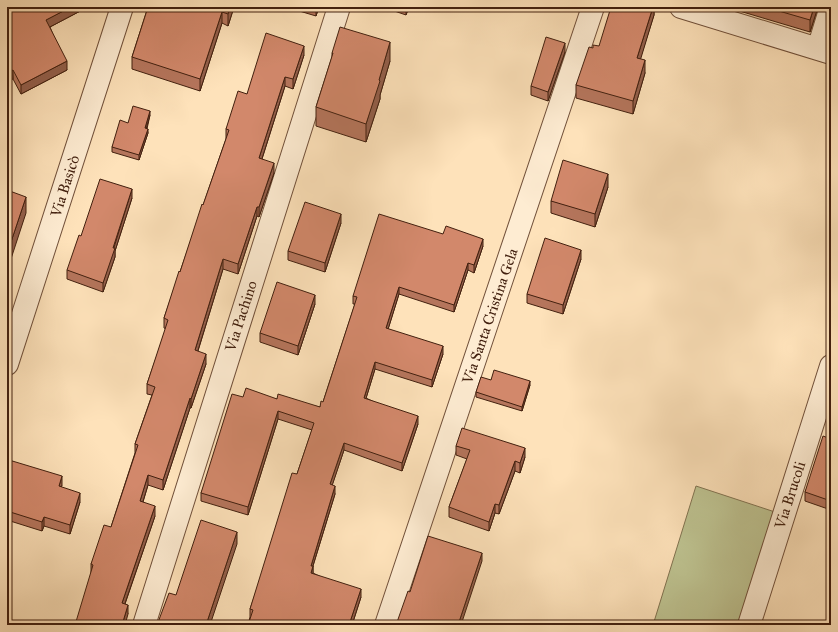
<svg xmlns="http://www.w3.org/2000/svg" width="838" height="632" viewBox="0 0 838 632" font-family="'IM FELL Great Primer',serif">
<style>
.green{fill:#bec391;stroke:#807250}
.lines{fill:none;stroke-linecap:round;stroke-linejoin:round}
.street-casing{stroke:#71503a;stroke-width:24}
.street{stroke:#feecd2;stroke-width:22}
.wall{fill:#b5755c;stroke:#42200f}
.shaded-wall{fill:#935f4b;stroke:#42200f}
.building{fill:#d2886b;stroke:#42200f}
.labels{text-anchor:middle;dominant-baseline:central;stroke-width:3;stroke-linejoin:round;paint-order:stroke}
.street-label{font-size:15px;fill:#42200f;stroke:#feecd2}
</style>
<rect width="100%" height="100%" fill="#fee2ba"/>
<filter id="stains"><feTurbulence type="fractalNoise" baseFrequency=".005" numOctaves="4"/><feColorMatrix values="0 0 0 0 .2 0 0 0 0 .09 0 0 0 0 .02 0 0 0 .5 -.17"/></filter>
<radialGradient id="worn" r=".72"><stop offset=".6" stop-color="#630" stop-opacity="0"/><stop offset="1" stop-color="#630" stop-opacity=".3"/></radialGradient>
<path class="green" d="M 696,486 L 775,512 L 739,625 L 653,625 Z"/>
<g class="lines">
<g class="street-casing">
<path id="street" d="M 681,7 L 831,53
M 818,49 L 831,7
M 7,364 L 122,7
M 144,625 L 339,7
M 386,625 L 593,7
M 749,625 L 831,366"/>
</g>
<use href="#street" class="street"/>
</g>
<path class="wall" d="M 7,7 L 86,7 L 86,8 L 50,27 L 67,70 L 21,94 L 13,79 Z
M 148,7 L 234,7 L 228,26 L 222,23 L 200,91 L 132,69 L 132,57 Z
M 286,7 L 319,7 L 316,16 Z
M 383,7 L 409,7 L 406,15 Z
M 654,7 L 654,15 L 640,59 L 645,73 L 633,114 L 576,98 L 576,85 L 599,46 Z
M 726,7 L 818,7 L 810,32 Z
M 565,52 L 548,101 L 531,95 L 531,86 Z
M 332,53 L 390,61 L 380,95 L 380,99 L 366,142 L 316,126 L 316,107 L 332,57 Z
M 304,55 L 293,89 L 285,86 L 262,159 L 274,173 L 259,217 L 257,216 L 238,274 L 223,269 L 198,351 L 206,364 L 191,408 L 190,408 L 163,490 L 148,485 L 143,502 L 155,516 L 125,604 L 128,614 L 91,573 L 91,564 L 111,527 L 135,453 L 135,444 L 152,395 L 147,394 L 147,384 L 166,329 L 164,328 L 164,318 L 226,139 L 226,129 L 247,94 Z
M 150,115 L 147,129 L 148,133 L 139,160 L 112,152 L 112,147 L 128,123 Z
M 608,187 L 595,227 L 551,213 L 551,201 Z
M 132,198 L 115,251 L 115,257 L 103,292 L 67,279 L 67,270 Z
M 341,223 L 325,272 L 288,260 L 288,251 Z
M 483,246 L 474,273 L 468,270 L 454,312 L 399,294 L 388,329 L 443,354 L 432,387 L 375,369 L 366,398 L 418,424 L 402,471 L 344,450 L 332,485 L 335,494 L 313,566 L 313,573 L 361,597 L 352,625 L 248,625 L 250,617 L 250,609 L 297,474 L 312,430 L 278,419 L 248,515 L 201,501 L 201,493 L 243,397 L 277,399 L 320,407 L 323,402 L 355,304 L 353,304 L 353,296 Z
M 581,259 L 563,314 L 527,303 L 527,294 Z
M 315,304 L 298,355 L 260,342 L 260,333 Z
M 491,380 L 530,385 L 522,411 L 476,397 L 476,392 Z
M 831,439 L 831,510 L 805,501 L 805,492 Z
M 456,446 L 525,457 L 520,473 L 515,471 L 499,514 L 495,513 L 489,531 L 449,517 L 449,507 L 467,459 L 456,455 Z
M 7,467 L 62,485 L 61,487 L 80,502 L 70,534 L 44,526 L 42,531 L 7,520 Z"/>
<path class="shaded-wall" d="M 71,7 L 86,7 L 86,8 L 46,29 L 46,20 Z
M 230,7 L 234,7 L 228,26 L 228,14 Z
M 316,7 L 319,7 L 316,16 Z
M 406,7 L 409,7 L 406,15 Z
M 653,7 L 654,7 L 654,15 L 637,71 L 637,58 Z
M 814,7 L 818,7 L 810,32 L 810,20 Z
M 222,12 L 222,23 L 200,91 L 200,79 Z
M 390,42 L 390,61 L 380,95 L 380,99 L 366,142 L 366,124 Z
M 565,43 L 565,52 L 548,101 L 548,92 Z
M 304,46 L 304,55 L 293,89 L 293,79 Z
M 645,60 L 645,73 L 633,114 L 633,101 Z
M 67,61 L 67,70 L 21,94 L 21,85 Z
M 13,70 L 13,79 L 7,82 L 7,73 Z
M 285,77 L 285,86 L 259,168 L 259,158 Z
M 150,111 L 150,115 L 145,133 L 145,128 Z
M 148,129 L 148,133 L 139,160 L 139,155 Z
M 274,163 L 274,173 L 259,217 L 259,207 Z
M 608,174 L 608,187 L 595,227 L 595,214 Z
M 132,189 L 132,198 L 115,251 L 115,257 L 103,292 L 103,283 Z
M 26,197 L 26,213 L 7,271 L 7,254 Z
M 257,207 L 257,216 L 238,274 L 238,264 Z
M 341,214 L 341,223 L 325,272 L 325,263 Z
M 483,239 L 483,246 L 474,273 L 474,265 Z
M 581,250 L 581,259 L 563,314 L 563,305 Z
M 223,259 L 223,269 L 195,360 L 195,350 Z
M 468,263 L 468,270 L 454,312 L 454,305 Z
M 399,287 L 399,294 L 386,336 L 386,328 Z
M 315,295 L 315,304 L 298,355 L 298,346 Z
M 443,346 L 443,354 L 432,387 L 432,380 Z
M 206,354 L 206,364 L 191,408 L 191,399 Z
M 375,362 L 375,369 L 364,405 L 364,398 Z
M 530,381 L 530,385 L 522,411 L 522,407 Z
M 190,398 L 190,408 L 163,490 L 163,480 Z
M 278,411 L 278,419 L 248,515 L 248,507 Z
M 418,416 L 418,424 L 402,471 L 402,463 Z
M 344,443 L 344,450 L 330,492 L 330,484 Z
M 525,448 L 525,457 L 520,473 L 520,463 Z
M 515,461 L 515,471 L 499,514 L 499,505 Z
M 148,475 L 148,485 L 140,511 L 140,501 Z
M 62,476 L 62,485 L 59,495 L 59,486 Z
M 335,486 L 335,494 L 311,572 L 313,566 L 313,574 L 311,580 L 311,566 Z
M 80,493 L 80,502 L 70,534 L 70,525 Z
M 495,504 L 495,513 L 489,531 L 489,522 Z
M 155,506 L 155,516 L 122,612 L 122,603 Z
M 44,517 L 44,526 L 42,531 L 42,522 Z
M 237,532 L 237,544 L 210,625 L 206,625 Z
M 482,553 L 482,561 L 461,625 L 458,625 Z
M 361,589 L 361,597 L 352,625 L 349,625 Z
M 128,605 L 128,614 L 125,625 L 122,625 Z"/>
<path class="building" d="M 7,7 L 71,7 L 46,20 L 67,61 L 21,85 L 13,70 L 7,73 Z
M 148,7 L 230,7 L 228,14 L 222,12 L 200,79 L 132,57 Z
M 611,7 L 653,7 L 637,58 L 645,60 L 633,101 L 576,85 L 589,47 L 593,48 L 593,45 L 599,46 Z
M 765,7 L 814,7 L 810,20 Z
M 340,27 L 390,42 L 379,80 L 380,81 L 366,124 L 316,107 L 333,53 L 332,53 Z
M 266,33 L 304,46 L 293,79 L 285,77 L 259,158 L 274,163 L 259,207 L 257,207 L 238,264 L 223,259 L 195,350 L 206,354 L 191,399 L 190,398 L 163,480 L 148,475 L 140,501 L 155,506 L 122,603 L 128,605 L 122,625 L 75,625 L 93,565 L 91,564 L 104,525 L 111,527 L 138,445 L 135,444 L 155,387 L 147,384 L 168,320 L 164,318 L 179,271 L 180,272 L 202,204 L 203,205 L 229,130 L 226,129 L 238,91 L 247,94 Z
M 546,37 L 565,43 L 548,92 L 531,86 Z
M 133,106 L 150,111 L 145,128 L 148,129 L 139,155 L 112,147 L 120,120 L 128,123 Z
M 563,160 L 608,174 L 595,214 L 551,201 Z
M 100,179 L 132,189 L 113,248 L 115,248 L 103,283 L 67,270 L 79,235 L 81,236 Z
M 7,190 L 26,197 L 7,254 Z
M 305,202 L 341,214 L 325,263 L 288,251 Z
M 379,214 L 443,234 L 446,226 L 483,239 L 474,265 L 468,263 L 454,305 L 399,287 L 386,328 L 443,346 L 432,380 L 375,362 L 364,398 L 418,416 L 402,463 L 344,443 L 330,484 L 335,486 L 311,566 L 313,566 L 311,573 L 361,589 L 349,625 L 248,625 L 253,610 L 250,609 L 292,473 L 297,474 L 314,423 L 278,411 L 248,507 L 201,493 L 232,394 L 243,397 L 246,388 L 277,399 L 278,394 L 320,407 L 321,401 L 323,402 L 357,297 L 353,296 Z
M 545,238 L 581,250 L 563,305 L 527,294 Z
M 277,282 L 315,295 L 298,346 L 260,333 Z
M 494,370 L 530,381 L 522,407 L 476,392 L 481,377 L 491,380 Z
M 462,428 L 525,448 L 520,463 L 515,461 L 499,505 L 495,504 L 489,522 L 449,507 L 470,450 L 456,446 Z
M 823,436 L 831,439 L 831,501 L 805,492 Z
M 9,460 L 62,476 L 59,486 L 80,493 L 70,525 L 44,517 L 42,522 L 7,511 L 7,467 Z
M 201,520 L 237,532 L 206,625 L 157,625 L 169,593 L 176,595 Z
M 428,536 L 482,553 L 458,625 L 396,625 L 408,591 L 410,592 Z"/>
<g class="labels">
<g class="street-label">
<text transform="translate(65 186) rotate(-72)">Via Basicò</text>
<text transform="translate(241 316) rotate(-72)">Via Pachino</text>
<text transform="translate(490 316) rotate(-71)">Via Santa Cristina Gela</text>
<text transform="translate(790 495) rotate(-72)">Via Brucoli</text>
</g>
</g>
<rect width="838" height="632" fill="none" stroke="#fee2ba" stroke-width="24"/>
<rect x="8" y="8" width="822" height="616" fill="none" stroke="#42200f" stroke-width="2"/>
<rect x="12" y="12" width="814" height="608" fill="none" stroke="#42200f"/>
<rect width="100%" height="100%" filter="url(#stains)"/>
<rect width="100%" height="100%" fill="url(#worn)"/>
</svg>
